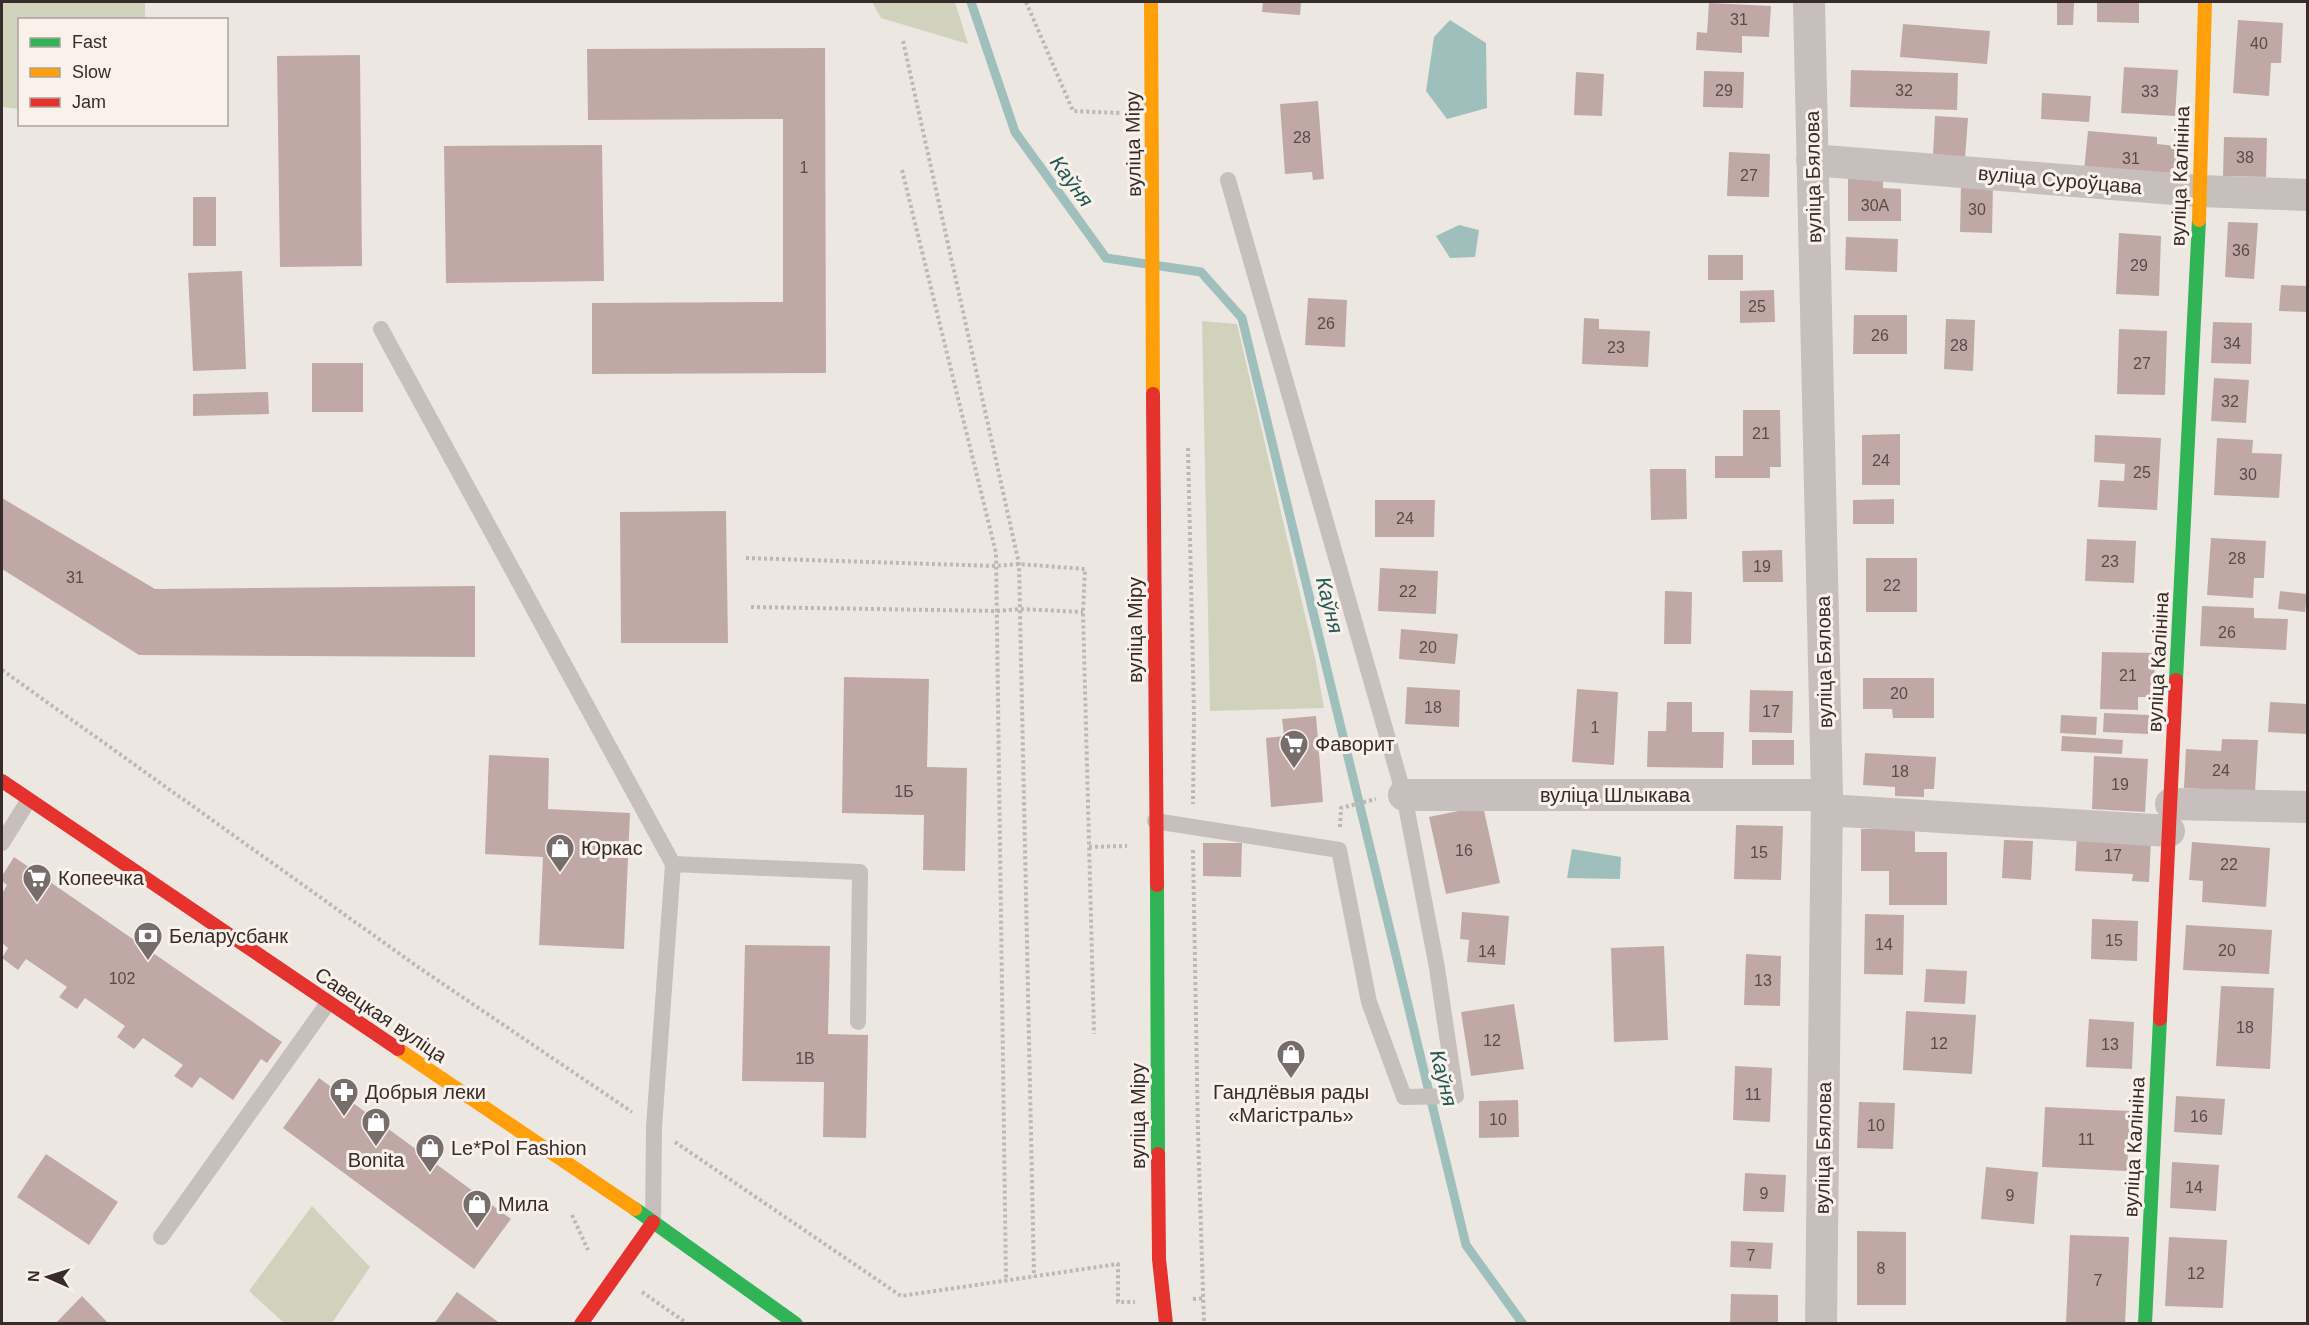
<svg xmlns="http://www.w3.org/2000/svg" width="2309" height="1325" viewBox="0 0 2309 1325" font-family="Arial,sans-serif">
<style>
.green{fill:#d0d2bc}
.water{fill:#9fbfbc}
.lines{fill:none;stroke-linecap:round;stroke-linejoin:round}
.stream{stroke:#9fbfbc;stroke-width:9}
.building{fill:#c0a9a4}
.path{stroke:#bfb7b3;stroke-width:4;stroke-dasharray:3 3;stroke-linecap:butt}
.lane{stroke:#c6bfbb;stroke-width:16}
.street{stroke:#c6bfbb;stroke-width:32}
.fast{stroke:#30b455;stroke-width:14}
.slow{stroke:#ff9f0a;stroke-width:14}
.jam{stroke:#e5322d;stroke-width:14}
.labels{text-anchor:middle;dominant-baseline:central;stroke-width:6;stroke-linejoin:round;paint-order:stroke}
.number-label{font-size:16px;fill:#594b48}
.street-label{font-size:20px;fill:#372c29;stroke:#f9f1ea}
.poi-label{font-size:20px;fill:#372c29;stroke:#f9f1ea;text-anchor:start}
.water-label{font-size:21px;font-style:italic;fill:#1f5856;stroke:#f9f1ea}
</style>
<rect width="100%" height="100%" fill="#ede7e2"/>
<path class="green" d="M 2,2 L 145,2 L 145,19 L 20,20 L 19,109 L 2,107 Z
M 872,2 L 955,2 L 968,44 L 881,18 Z
M 1202,321 L 1237,324 L 1315,658 L 1324,708 L 1210,711 Z
M 312,1206 L 370,1267 L 332,1323 L 284,1323 L 249,1291 Z"/>
<path class="water" d="M 1450,20 L 1486,43 L 1487,108 L 1447,119 L 1426,91 L 1434,37 Z
M 1459,225 L 1479,230 L 1475,257 L 1450,258 L 1436,236 Z
M 1572,849 L 1621,857 L 1620,879 L 1567,878 Z"/>
<g class="lines">
<path class="stream" d="M 971,2 L 1015,132 L 1106,258 L 1201,272 L 1242,318 L 1466,1245 L 1523,1324"/>
</g>
<path class="building" d="M 1263,2 L 1301,2 L 1300,15 L 1262,12 Z
M 2097,2 L 2139,2 L 2139,23 L 2097,22 Z
M 1709,3 L 1771,6 L 1769,37 L 1742,36 L 1742,53 L 1696,50 L 1697,32 L 1707,33 Z
M 2057,3 L 2074,3 L 2073,25 L 2057,25 Z
M 2238,20 L 2283,23 L 2281,63 L 2271,63 L 2269,96 L 2233,93 Z
M 1903,24 L 1990,31 L 1987,64 L 1900,57 Z
M 825,48 L 826,373 L 592,374 L 592,303 L 783,302 L 783,119 L 588,120 L 587,49 Z
M 360,55 L 362,266 L 280,267 L 277,56 Z
M 2124,67 L 2178,70 L 2175,116 L 2121,113 Z
M 1851,70 L 1958,73 L 1957,110 L 1850,107 Z
M 1704,71 L 1744,72 L 1743,108 L 1703,107 Z
M 1576,72 L 1604,74 L 1602,116 L 1574,115 Z
M 2042,93 L 2091,96 L 2089,122 L 2041,119 Z
M 1318,101 L 1324,179 L 1313,180 L 1312,172 L 1285,174 L 1280,104 Z
M 1935,116 L 1968,118 L 1965,158 L 1933,156 Z
M 2088,131 L 2157,137 L 2157,144 L 2177,146 L 2175,179 L 2084,171 Z
M 2224,137 L 2267,138 L 2266,177 L 2223,176 Z
M 602,145 L 604,281 L 446,283 L 444,146 Z
M 1729,152 L 1770,154 L 1769,197 L 1727,196 Z
M 1848,178 L 1883,178 L 1883,188 L 1901,189 L 1901,221 L 1848,221 Z
M 1961,185 L 1993,186 L 1992,233 L 1960,232 Z
M 193,197 L 216,197 L 216,246 L 193,246 Z
M 2228,222 L 2258,223 L 2254,279 L 2225,277 Z
M 2119,233 L 2161,236 L 2159,296 L 2116,294 Z
M 1846,237 L 1898,239 L 1897,272 L 1845,270 Z
M 1708,255 L 1743,255 L 1743,280 L 1708,280 Z
M 242,271 L 246,369 L 193,371 L 188,273 Z
M 2281,285 L 2308,286 L 2308,312 L 2279,311 Z
M 1774,290 L 1775,322 L 1740,323 L 1740,291 Z
M 1308,298 L 1347,300 L 1345,347 L 1305,345 Z
M 1854,315 L 1907,315 L 1907,354 L 1853,354 Z
M 1584,318 L 1599,319 L 1599,329 L 1650,331 L 1648,367 L 1582,364 Z
M 1946,319 L 1975,320 L 1973,371 L 1944,369 Z
M 2213,322 L 2252,323 L 2251,364 L 2211,363 Z
M 2119,329 L 2167,331 L 2165,395 L 2117,394 Z
M 312,363 L 363,363 L 363,412 L 312,412 Z
M 2214,378 L 2249,380 L 2246,423 L 2211,421 Z
M 268,392 L 269,414 L 193,416 L 193,394 Z
M 1743,410 L 1780,410 L 1781,467 L 1770,467 L 1770,478 L 1715,478 L 1715,456 L 1743,456 Z
M 1900,434 L 1900,485 L 1862,485 L 1862,435 Z
M 2095,435 L 2161,438 L 2157,510 L 2098,507 L 2100,480 L 2124,481 L 2125,464 L 2094,462 Z
M 2217,438 L 2253,440 L 2252,453 L 2282,454 L 2279,498 L 2214,495 Z
M 1650,469 L 1686,469 L 1687,519 L 1651,520 Z
M 2,498 L 155,589 L 475,586 L 475,657 L 139,655 L 2,569 Z
M 1894,499 L 1894,524 L 1853,524 L 1853,500 Z
M 1375,500 L 1435,500 L 1434,537 L 1375,537 Z
M 726,511 L 728,643 L 621,643 L 620,512 Z
M 2211,538 L 2266,541 L 2264,578 L 2254,578 L 2253,598 L 2207,595 Z
M 2087,539 L 2136,541 L 2134,583 L 2085,581 Z
M 1782,550 L 1783,582 L 1743,582 L 1742,551 Z
M 1866,558 L 1917,558 L 1917,612 L 1866,612 Z
M 1380,568 L 1438,571 L 1436,614 L 1378,611 Z
M 1665,591 L 1692,592 L 1691,644 L 1664,644 Z
M 2280,591 L 2307,594 L 2305,612 L 2278,609 Z
M 2202,606 L 2254,608 L 2254,618 L 2288,619 L 2286,650 L 2200,646 Z
M 1401,629 L 1458,634 L 1455,664 L 1399,659 Z
M 2102,652 L 2155,653 L 2154,697 L 2138,697 L 2138,710 L 2100,709 Z
M 844,677 L 929,679 L 927,767 L 967,768 L 965,871 L 923,870 L 924,815 L 842,813 Z
M 1863,678 L 1934,678 L 1934,718 L 1893,718 L 1892,709 L 1863,709 Z
M 1407,687 L 1460,690 L 1459,727 L 1405,724 Z
M 1577,689 L 1618,692 L 1614,765 L 1572,762 Z
M 1750,690 L 1793,691 L 1792,733 L 1749,732 Z
M 1667,702 L 1692,702 L 1692,732 L 1724,732 L 1723,768 L 1647,767 L 1648,731 L 1666,731 Z
M 2270,702 L 2308,704 L 2308,734 L 2268,732 Z
M 2104,713 L 2149,715 L 2148,734 L 2103,732 Z
M 2061,715 L 2097,717 L 2096,735 L 2060,733 Z
M 1316,716 L 1323,802 L 1271,807 L 1266,738 L 1284,736 L 1282,719 Z
M 2062,736 L 2123,740 L 2122,754 L 2061,751 Z
M 2222,739 L 2258,740 L 2255,792 L 2184,788 L 2186,749 L 2221,751 Z
M 1752,740 L 1794,740 L 1794,765 L 1752,765 Z
M 1865,753 L 1936,757 L 1934,789 L 1924,789 L 1924,797 L 1895,796 L 1895,787 L 1863,785 Z
M 489,755 L 549,758 L 548,809 L 630,813 L 624,949 L 539,945 L 543,857 L 485,854 Z
M 2094,756 L 2148,759 L 2145,812 L 2092,809 Z
M 1483,806 L 1500,883 L 1446,894 L 1429,817 Z
M 1736,825 L 1783,826 L 1781,880 L 1734,879 Z
M 1861,829 L 1915,829 L 1915,852 L 1947,852 L 1947,905 L 1889,905 L 1889,871 L 1861,871 Z
M 2077,835 L 2151,839 L 2149,882 L 2132,881 L 2133,874 L 2075,871 Z
M 2004,840 L 2033,841 L 2031,880 L 2002,878 Z
M 2192,842 L 2270,848 L 2266,907 L 2202,902 L 2203,881 L 2189,880 Z
M 1203,843 L 1242,843 L 1241,877 L 1203,876 Z
M 14,857 L 282,1042 L 267,1063 L 261,1059 L 233,1100 L 200,1077 L 192,1088 L 174,1076 L 183,1065 L 143,1038 L 134,1049 L 117,1037 L 125,1026 L 85,998 L 77,1009 L 59,997 L 67,987 L 26,959 L 18,970 L 2,958 L 8,948 L 2,943 L 2,894 L 7,885 L 2,881 L 2,876 Z
M 1462,912 L 1509,916 L 1505,965 L 1467,962 L 1469,940 L 1460,939 Z
M 1865,914 L 1904,915 L 1903,975 L 1864,974 Z
M 2092,919 L 2138,921 L 2137,961 L 2091,959 Z
M 2186,925 L 2272,930 L 2269,974 L 2183,970 Z
M 745,945 L 830,946 L 828,1034 L 868,1035 L 866,1138 L 823,1137 L 824,1082 L 742,1081 Z
M 1664,946 L 1668,1040 L 1614,1042 L 1611,948 Z
M 1746,954 L 1781,956 L 1780,1006 L 1744,1005 Z
M 1926,969 L 1967,971 L 1965,1004 L 1924,1002 Z
M 2221,986 L 2274,988 L 2270,1069 L 2216,1066 Z
M 1514,1004 L 1524,1069 L 1471,1076 L 1461,1012 Z
M 1906,1011 L 1976,1015 L 1972,1074 L 1903,1070 Z
M 2089,1019 L 2134,1022 L 2132,1069 L 2086,1067 Z
M 1735,1066 L 1772,1068 L 1770,1122 L 1733,1120 Z
M 319,1078 L 511,1219 L 474,1269 L 283,1128 Z
M 2176,1096 L 2225,1099 L 2222,1135 L 2174,1132 Z
M 1518,1100 L 1519,1137 L 1479,1138 L 1479,1101 Z
M 1859,1102 L 1895,1103 L 1893,1149 L 1857,1148 Z
M 2045,1107 L 2130,1111 L 2127,1171 L 2042,1167 Z
M 46,1154 L 118,1202 L 89,1245 L 17,1197 Z
M 2172,1162 L 2219,1165 L 2216,1211 L 2170,1208 Z
M 1986,1167 L 2038,1172 L 2034,1224 L 1981,1219 Z
M 1745,1173 L 1786,1175 L 1784,1212 L 1743,1211 Z
M 1857,1231 L 1906,1232 L 1906,1305 L 1857,1305 Z
M 2070,1235 L 2129,1237 L 2125,1324 L 2066,1324 Z
M 2169,1237 L 2227,1240 L 2223,1308 L 2165,1306 Z
M 1731,1241 L 1773,1243 L 1771,1269 L 1730,1267 Z
M 457,1292 L 501,1324 L 434,1324 Z
M 1731,1294 L 1778,1295 L 1778,1324 L 1730,1324 Z
M 82,1296 L 109,1324 L 55,1324 Z"/>
<g class="lines">
<path class="path" d="M 1026,2 L 1073,111 L 1122,113
M 903,41 L 1019,564 L 1034,1277
M 902,170 L 996,553 L 1006,1281
M 1188,448 L 1194,714 L 1193,804
M 746,558 L 996,566 L 1019,564 L 1085,569 L 1083,612 L 1094,1034
M 751,607 L 996,611 L 1020,609 L 1083,612
M 2,670 L 418,967 L 632,1112
M 1340,827 L 1341,808 L 1376,799
M 1089,847 L 1127,846
M 1193,850 L 1198,1133 L 1204,1324
M 675,1142 L 901,1296 L 1118,1264 L 1118,1302 L 1135,1302
M 572,1215 L 588,1250
M 642,1292 L 688,1324
M 1193,1299 L 1204,1298"/>
<path class="lane" d="M 381,329 L 673,864 L 654,1127 L 653,1222
M 1155,821 L 1339,850 L 1369,1002 L 1404,1097 L 1456,1096 L 1437,968 L 1404,795 L 1228,180
M 2,843 L 28,801
M 673,864 L 860,872 L 858,1022
M 161,1237 L 328,1003"/>
<path class="street" d="M 1809,2 L 1827,795 L 1821,1324
M 1812,160 L 2200,191 L 2308,195
M 1404,795 L 1827,795
M 2171,804 L 2308,807
M 1827,810 L 2169,831"/>
<path class="fast" d="M 2176,680 L 2199,220
M 1157,885 L 1158,1154
M 635,1209 L 796,1324
M 2145,1324 L 2160,1019"/>
<path class="slow" d="M 1151,2 L 1153,394
M 2199,220 L 2205,2
M 398,1049 L 635,1209"/>
<path class="jam" d="M 1153,394 L 1157,885
M 2,781 L 398,1049
M 2160,1019 L 2176,680
M 1158,1154 L 1159,1259 L 1166,1324
M 581,1324 L 653,1222"/>
</g>
<defs>
<g id="supermarket-pin" transform="scale(1.5)"><path d="M0 17L-7.5 6A9.5 9.5 0 1 1 7.5 6Z" fill="#776d6a" stroke="#f9f1ea"/><path d="M-6-5.5h2.5l.6 2H6L4.5 2H-2.5L-4.4-4H-6ZM-1.5 3.2a1.3 1.3 0 1 0 .1 0ZM3 3.2a1.3 1.3 0 1 0 .1 0Z" fill="#fff"/></g>
<g id="shop-pin" transform="scale(1.5)"><path d="M0 17L-7.5 6A9.5 9.5 0 1 1 7.5 6Z" fill="#776d6a" stroke="#f9f1ea"/><path d="M-5-2.5h2.3a2.7 3.5 0 0 1 5.4 0H5L5.5 6h-11ZM-1.5-2.5h3a1.5 2.3 0 0 0-3 0Z" fill="#fff"/></g>
<g id="bank-pin" transform="scale(1.5)"><path d="M0 17L-7.5 6A9.5 9.5 0 1 1 7.5 6Z" fill="#776d6a" stroke="#f9f1ea"/><path d="M-6-4H6V4H-6ZM0-2.3a2.3 2.3 0 1 0 0 4.6a2.3 2.3 0 1 0 0-4.6Z" fill="#fff"/></g>
<g id="pharmacy-pin" transform="scale(1.5)"><path d="M0 17L-7.5 6A9.5 9.5 0 1 1 7.5 6Z" fill="#776d6a" stroke="#f9f1ea"/><path d="M-2-6h4v4h4v4h-4v4h-4v-4h-4v-4h4Z" fill="#fff"/></g>
</defs>
<g fill-rule="evenodd">
<use href="#supermarket-pin" x="1294" y="744"/>
<use href="#shop-pin" x="560" y="848"/>
<use href="#supermarket-pin" x="37" y="878"/>
<use href="#bank-pin" x="148" y="936"/>
<use href="#shop-pin" x="1291" y="1054"/>
<use href="#pharmacy-pin" x="344" y="1092"/>
<use href="#shop-pin" x="376" y="1122"/>
<use href="#shop-pin" x="430" y="1148"/>
<use href="#shop-pin" x="477" y="1204"/>
</g>
<g class="labels">
<g class="number-label">
<text x="1739" y="19">31</text>
<text x="2259" y="43">40</text>
<text x="1724" y="90">29</text>
<text x="1904" y="90">32</text>
<text x="2150" y="91">33</text>
<text x="1302" y="137">28</text>
<text x="2245" y="157">38</text>
<text x="2131" y="158">31</text>
<text x="804" y="167">1</text>
<text x="1749" y="175">27</text>
<text x="1875" y="205">30А</text>
<text x="1977" y="209">30</text>
<text x="2241" y="250">36</text>
<text x="2139" y="265">29</text>
<text x="1757" y="306">25</text>
<text x="1326" y="323">26</text>
<text x="1880" y="335">26</text>
<text x="2232" y="343">34</text>
<text x="1959" y="345">28</text>
<text x="1616" y="347">23</text>
<text x="2142" y="363">27</text>
<text x="2230" y="401">32</text>
<text x="1761" y="433">21</text>
<text x="1881" y="460">24</text>
<text x="2142" y="472">25</text>
<text x="2248" y="474">30</text>
<text x="1405" y="518">24</text>
<text x="2237" y="558">28</text>
<text x="2110" y="561">23</text>
<text x="1762" y="566">19</text>
<text x="75" y="577">31</text>
<text x="1892" y="585">22</text>
<text x="1408" y="591">22</text>
<text x="2227" y="632">26</text>
<text x="1428" y="647">20</text>
<text x="2128" y="675">21</text>
<text x="1899" y="693">20</text>
<text x="1433" y="707">18</text>
<text x="1771" y="711">17</text>
<text x="1595" y="727">1</text>
<text x="2221" y="770">24</text>
<text x="1900" y="771">18</text>
<text x="2120" y="784">19</text>
<text x="904" y="791">1Б</text>
<text x="1464" y="850">16</text>
<text x="1759" y="852">15</text>
<text x="2113" y="855">17</text>
<text x="2229" y="864">22</text>
<text x="2114" y="940">15</text>
<text x="1884" y="944">14</text>
<text x="2227" y="950">20</text>
<text x="1487" y="951">14</text>
<text x="122" y="978">102</text>
<text x="1763" y="980">13</text>
<text x="2245" y="1027">18</text>
<text x="1492" y="1040">12</text>
<text x="1939" y="1043">12</text>
<text x="2110" y="1044">13</text>
<text x="805" y="1058">1В</text>
<text x="1753" y="1094">11</text>
<text x="2199" y="1116">16</text>
<text x="1498" y="1119">10</text>
<text x="1876" y="1125">10</text>
<text x="2086" y="1139">11</text>
<text x="2194" y="1187">14</text>
<text x="1764" y="1193">9</text>
<text x="2010" y="1195">9</text>
<text x="1751" y="1255">7</text>
<text x="1881" y="1268">8</text>
<text x="2196" y="1273">12</text>
<text x="2098" y="1280">7</text>
</g>
<g class="street-label">
<text transform="translate(1133 144) rotate(-91)">вуліца Міру</text>
<text transform="translate(2180 176) rotate(-88)">вуліца Калініна</text>
<text transform="translate(1813 177) rotate(-91)">вуліца Бялова</text>
<text transform="translate(2060 180) rotate(5)">вуліца Суроўцава</text>
<text transform="translate(1135 630) rotate(-90)">вуліца Міру</text>
<text transform="translate(1824 662) rotate(-91)">вуліца Бялова</text>
<text transform="translate(2158 662) rotate(-87)">вуліца Калініна</text>
<text x="1615" y="795">вуліца Шлыкава</text>
<text transform="translate(381 1015) rotate(34)">Савецкая вуліца</text>
<text transform="translate(1138 1116) rotate(-90)">вуліца Міру</text>
<text transform="translate(2134 1147) rotate(-87)">вуліца Калініна</text>
<text transform="translate(1823 1148) rotate(-89)">вуліца Бялова</text>
</g>
<g class="poi-label">
<text x="1315" y="744">Фаворит</text>
<text x="581" y="848">Юркас</text>
<text x="58" y="878">Копеечка</text>
<text x="169" y="936">Беларусбанк</text>
<text x="365" y="1092">Добрыя леки</text>
<text x="1291" y="1092" text-anchor="middle">Гандлёвыя рады<tspan x="1291" dy="23">«Магістраль»</tspan></text>
<text x="451" y="1148">Le*Pol Fashion</text>
<text x="376" y="1160" text-anchor="middle">Bonita</text>
<text x="498" y="1204">Мила</text>
</g>
<g class="water-label">
<text transform="translate(1072 181) rotate(54)">Каўня</text>
<text transform="translate(1330 605) rotate(76)">Каўня</text>
<text transform="translate(1444 1078) rotate(76)">Каўня</text>
</g>
</g>
<rect width="2309" height="1325" fill="none" stroke="#372c29" stroke-width="6"/>
<rect x="18" y="18" width="210" height="108" fill="#f9f1ea" stroke="#aba29d" stroke-width="1.5"/>
<rect x="30" y="38" width="30" height="9" fill="#30b455" stroke="#aba29d" stroke-width="1.5"/>
<text x="72" y="48" font-size="18" fill="#372c29">Fast</text>
<rect x="30" y="68" width="30" height="9" fill="#ff9f0a" stroke="#aba29d" stroke-width="1.5"/>
<text x="72" y="78" font-size="18" fill="#372c29">Slow</text>
<rect x="30" y="98" width="30" height="9" fill="#e5322d" stroke="#aba29d" stroke-width="1.5"/>
<text x="72" y="108" font-size="18" fill="#372c29">Jam</text>
<g transform="translate(48 1277) rotate(273)" stroke="#f9f1ea" stroke-width="4.5" paint-order="stroke">
<path d="M0-4.5L10 22L0 15L-10 22Z" fill="#372c29"/>
<text y="-9" font-size="16" font-weight="bold" text-anchor="middle" fill="#372c29">N</text>
</g>
</svg>
